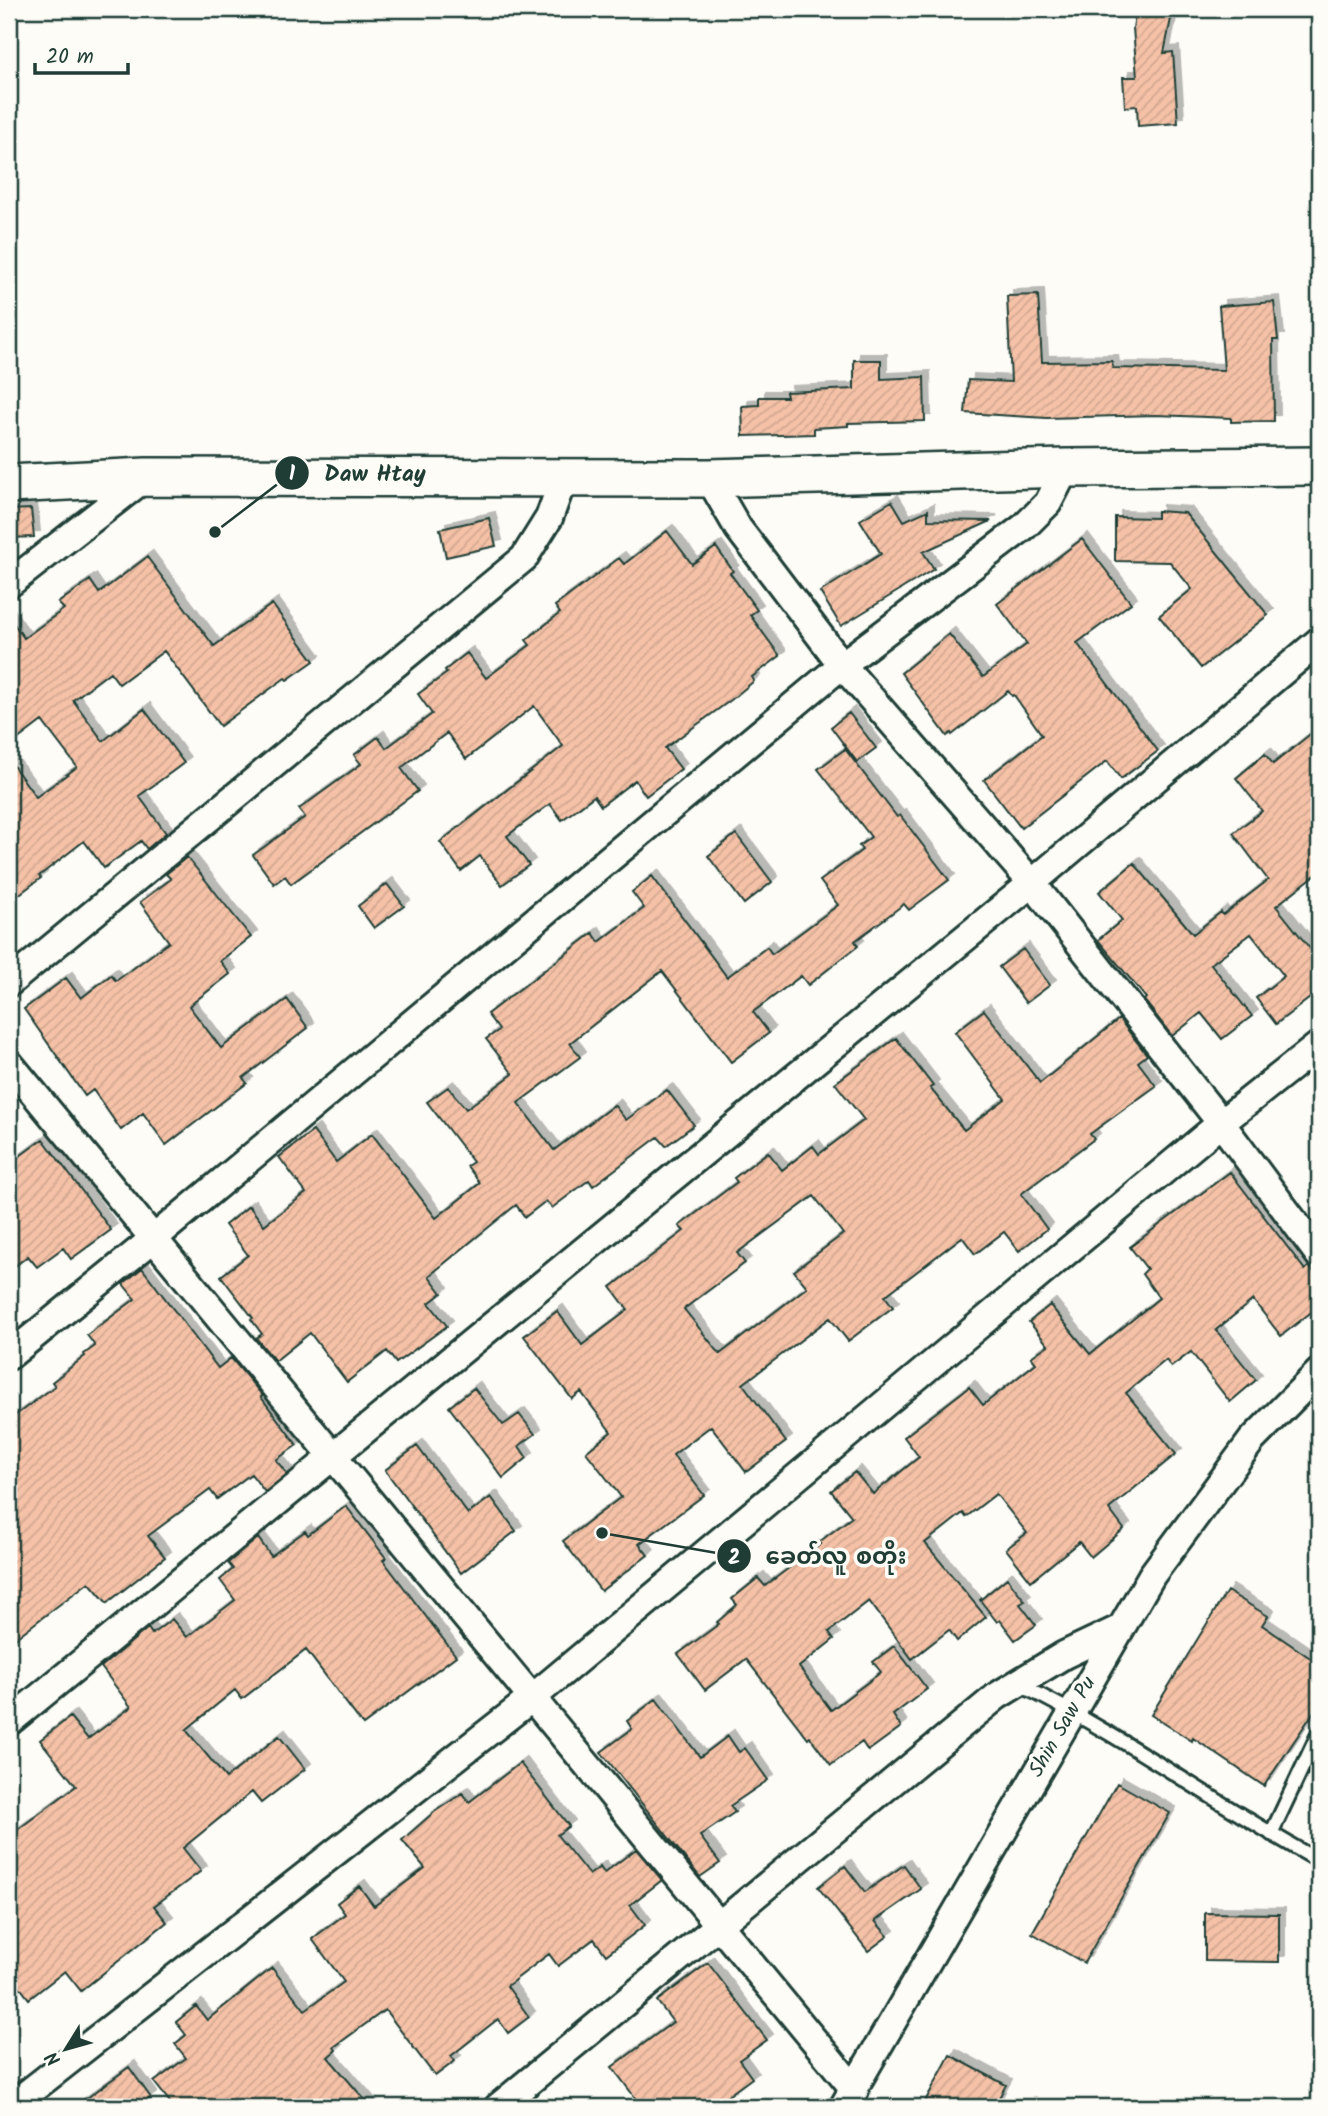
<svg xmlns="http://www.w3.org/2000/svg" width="1328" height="2116" viewBox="0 0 1328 2116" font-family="Kalam,'Noto Sans Myanmar',sans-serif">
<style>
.building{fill:url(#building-hatch);stroke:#1f3d34;stroke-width:2;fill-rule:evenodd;filter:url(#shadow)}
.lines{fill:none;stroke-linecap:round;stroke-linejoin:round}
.service-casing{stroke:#1f3d34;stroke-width:18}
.minor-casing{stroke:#1f3d34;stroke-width:32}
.secondary-casing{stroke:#1f3d34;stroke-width:42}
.service{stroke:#fdfcf7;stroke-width:12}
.minor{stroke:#fdfcf7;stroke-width:26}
.secondary{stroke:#fdfcf7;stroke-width:37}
.labels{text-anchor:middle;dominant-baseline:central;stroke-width:7;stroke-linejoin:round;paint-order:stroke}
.street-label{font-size:21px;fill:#1f3d34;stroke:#fdfcf7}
.leader{fill:none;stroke:#1f3d34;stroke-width:2.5}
.callout-dot{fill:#1f3d34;stroke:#fdfcf7;stroke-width:2.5}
.mark-label{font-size:21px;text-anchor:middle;font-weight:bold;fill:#fff}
.callout-label{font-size:23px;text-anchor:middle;font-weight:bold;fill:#1f3d34;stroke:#fdfcf7;stroke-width:7;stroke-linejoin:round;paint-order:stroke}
</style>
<defs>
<pattern id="building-hatch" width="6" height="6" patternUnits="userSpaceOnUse" patternTransform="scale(1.75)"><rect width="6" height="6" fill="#f5c1a7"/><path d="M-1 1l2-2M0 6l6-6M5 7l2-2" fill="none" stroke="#d2a790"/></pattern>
<filter id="shadow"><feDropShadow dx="6" dy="-6" stdDeviation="0" flood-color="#0004"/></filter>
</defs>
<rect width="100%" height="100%" fill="#fdfcf7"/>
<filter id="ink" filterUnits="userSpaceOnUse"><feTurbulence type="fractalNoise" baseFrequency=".0143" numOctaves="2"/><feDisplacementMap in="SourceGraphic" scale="14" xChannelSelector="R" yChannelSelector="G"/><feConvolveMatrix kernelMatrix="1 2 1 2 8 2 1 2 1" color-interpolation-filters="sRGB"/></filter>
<g filter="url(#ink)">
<path class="building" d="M 1136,9 L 1173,9 L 1164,53 L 1173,52 L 1178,123 L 1138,126 L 1137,106 L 1125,107 L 1123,77 L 1137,77 L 1133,28 Z
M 1038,295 L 1042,362 L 1112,361 L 1113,368 L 1224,370 L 1219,306 L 1274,302 L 1278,340 L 1273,340 L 1274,421 L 1231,422 L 1231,418 L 1156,415 L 1047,418 L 965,413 L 968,380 L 1011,382 L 1007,296 Z
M 854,360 L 881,360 L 881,379 L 924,377 L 925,421 L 848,423 L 848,426 L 814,428 L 814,434 L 743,436 L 742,406 L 759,405 L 759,397 L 787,397 L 786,392 L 854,389 Z
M 892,501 L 904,521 L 928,510 L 928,520 L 991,521 L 923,552 L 934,569 L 841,626 L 820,592 L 881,554 L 860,520 Z
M 31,509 L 34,537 L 9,538 L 9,510 Z
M 1157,511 L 1185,513 L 1268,615 L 1201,668 L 1159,616 L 1192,589 L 1170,562 L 1115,561 L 1115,517 L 1157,518 Z
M 489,518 L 496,546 L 446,557 L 440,529 Z
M 667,531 L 692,564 L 716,547 L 733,571 L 730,573 L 757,610 L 750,615 L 780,656 L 752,677 L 754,681 L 731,700 L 665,748 L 681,769 L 646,796 L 635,780 L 601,806 L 594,796 L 562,820 L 550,804 L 507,836 L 529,865 L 502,885 L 480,856 L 461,871 L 440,842 L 563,746 L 534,706 L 466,759 L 447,733 L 401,768 L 418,791 L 291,884 L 285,876 L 274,884 L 253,855 L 305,817 L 299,809 L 361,764 L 354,755 L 378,737 L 386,748 L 432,714 L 418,694 L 447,673 L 445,670 L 467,653 L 486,678 L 530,645 L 526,640 L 560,613 L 555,606 L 619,558 L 624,564 Z
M 1082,539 L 1131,603 L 1077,643 L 1158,751 L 1121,779 L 1107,761 L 1021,828 L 984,780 L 1042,735 L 1014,695 L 1012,696 L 1008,691 L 952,735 L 951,733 L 947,736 L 901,673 L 949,634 L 983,677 L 1027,644 L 997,604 Z
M 147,557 L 214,646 L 272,604 L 314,661 L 287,680 L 285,678 L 220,726 L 164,651 L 119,684 L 110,672 L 73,700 L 103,741 L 144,709 L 184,763 L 139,796 L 166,833 L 147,849 L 141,841 L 104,868 L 84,841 L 39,876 L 41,878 L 9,902 L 9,760 L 36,797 L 77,767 L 42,721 L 9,746 L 9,617 L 24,638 L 64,609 L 58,603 L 90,580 L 99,593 Z
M 849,713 L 876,748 L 857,762 L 831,727 Z
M 1319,727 L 1319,872 L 1276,906 L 1319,960 L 1319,991 L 1276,1024 L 1256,998 L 1284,976 L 1251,934 L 1211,964 L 1252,1016 L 1222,1039 L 1201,1013 L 1172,1036 L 1144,1000 L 1146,998 L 1098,940 L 1122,920 L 1099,892 L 1134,863 L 1193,934 L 1221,912 L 1223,915 L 1268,880 L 1233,833 L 1262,811 L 1236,778 L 1265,754 L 1273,764 Z
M 845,749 L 897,817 L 900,815 L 949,880 L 909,910 L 904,904 L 855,941 L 858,946 L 808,985 L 801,976 L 753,1012 L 769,1033 L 731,1062 L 662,971 L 570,1043 L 580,1057 L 518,1103 L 554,1150 L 614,1105 L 626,1120 L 667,1090 L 694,1125 L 666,1146 L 658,1137 L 593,1186 L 589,1180 L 552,1208 L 546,1201 L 525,1217 L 516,1205 L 429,1276 L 442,1293 L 429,1303 L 447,1326 L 396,1363 L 387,1351 L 347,1382 L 310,1333 L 275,1361 L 256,1338 L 262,1334 L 251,1319 L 253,1318 L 221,1276 L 248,1255 L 225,1225 L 249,1206 L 264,1225 L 306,1193 L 279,1157 L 313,1131 L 336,1162 L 372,1134 L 436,1218 L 480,1183 L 467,1166 L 473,1162 L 427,1102 L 448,1087 L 466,1109 L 513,1074 L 486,1039 L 499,1030 L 487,1014 L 593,933 L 599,942 L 644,908 L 632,892 L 652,876 L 727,977 L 767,947 L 772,954 L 838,905 L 820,881 L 862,850 L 859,846 L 871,837 L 818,769 Z
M 736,834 L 772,882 L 744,904 L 708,856 Z
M 187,857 L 251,937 L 220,961 L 230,974 L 189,1006 L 221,1048 L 287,999 L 308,1028 L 243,1078 L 247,1083 L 166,1145 L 143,1113 L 121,1130 L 93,1090 L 85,1096 L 24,1009 L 66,978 L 81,998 L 111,975 L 116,981 L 169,942 L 140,902 L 171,879 L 166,874 Z
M 387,884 L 404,906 L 374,928 L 358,906 Z
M 1023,949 L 1050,985 L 1026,1003 L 999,967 Z
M 984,1010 L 1040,1083 L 1119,1019 L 1147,1055 L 1138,1062 L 1156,1086 L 1090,1134 L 1094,1139 L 1021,1194 L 1047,1229 L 1019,1251 L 1004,1232 L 975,1254 L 962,1237 L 885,1296 L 893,1307 L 848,1341 L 830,1318 L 743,1384 L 786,1442 L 746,1472 L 711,1426 L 673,1455 L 704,1495 L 639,1544 L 648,1555 L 601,1591 L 563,1541 L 621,1497 L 586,1452 L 611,1432 L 581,1392 L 572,1399 L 524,1336 L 557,1311 L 582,1345 L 628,1310 L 611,1287 L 684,1231 L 679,1226 L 737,1182 L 734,1178 L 768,1152 L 782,1170 L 813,1146 L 819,1154 L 864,1120 L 835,1083 L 896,1038 L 933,1086 L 930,1088 L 964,1130 L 1005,1099 L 955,1032 ZM 814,1196 L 843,1234 L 794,1271 L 807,1287 L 720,1354 L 684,1309 L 745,1263 L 737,1253 Z
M 43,1139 L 111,1230 L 71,1259 L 63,1248 L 37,1267 L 28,1256 L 9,1271 L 9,1164 Z
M 1230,1172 L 1305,1270 L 1309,1266 L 1319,1279 L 1319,1306 L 1281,1336 L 1253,1300 L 1216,1330 L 1256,1380 L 1230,1402 L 1191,1352 L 1171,1367 L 1166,1360 L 1126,1393 L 1176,1454 L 1109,1509 L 1124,1529 L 1091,1557 L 1079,1542 L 1031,1581 L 1006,1549 L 1027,1533 L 996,1494 L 966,1517 L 963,1513 L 925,1543 L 986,1617 L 957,1641 L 949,1630 L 912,1659 L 869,1601 L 829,1632 L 834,1639 L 799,1667 L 831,1710 L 881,1672 L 873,1662 L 894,1646 L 927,1689 L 893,1715 L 901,1727 L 868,1751 L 862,1742 L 831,1765 L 810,1737 L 808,1739 L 746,1659 L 705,1690 L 678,1654 L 719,1624 L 717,1622 L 737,1605 L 732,1599 L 758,1578 L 765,1586 L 821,1544 L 819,1542 L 852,1517 L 831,1491 L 855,1472 L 873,1494 L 919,1457 L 904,1437 L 969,1387 L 983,1405 L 1036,1363 L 1031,1357 L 1048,1345 L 1029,1322 L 1050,1305 L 1090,1354 L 1159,1298 L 1142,1274 L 1147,1269 L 1130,1247 Z
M 142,1268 L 218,1368 L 231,1358 L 263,1396 L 261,1397 L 297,1445 L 276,1460 L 287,1474 L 265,1492 L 251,1474 L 217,1499 L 210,1490 L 148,1536 L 165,1557 L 107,1603 L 89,1582 L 9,1643 L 9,1420 L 55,1386 L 52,1382 L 85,1356 L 84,1354 L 95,1346 L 87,1335 L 135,1299 L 123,1284 Z
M 474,1388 L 503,1425 L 519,1414 L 535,1434 L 519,1446 L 527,1458 L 503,1478 L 449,1407 Z
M 417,1446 L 468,1514 L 491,1497 L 516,1531 L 461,1573 L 385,1470 Z
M 346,1506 L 386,1558 L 383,1560 L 456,1656 L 363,1725 L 306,1650 L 242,1699 L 235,1690 L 186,1730 L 226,1778 L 279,1736 L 305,1769 L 261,1803 L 252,1792 L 183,1848 L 201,1871 L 154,1906 L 167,1922 L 81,1991 L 65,1971 L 29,1999 L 9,1973 L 9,1836 L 76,1786 L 40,1740 L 70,1717 L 88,1739 L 131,1707 L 101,1667 L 148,1628 L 152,1634 L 172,1619 L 187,1637 L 235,1600 L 220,1580 L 233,1569 L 228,1563 L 258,1538 L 271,1556 L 305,1531 L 308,1535 Z
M 1007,1578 L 1025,1601 L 1020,1604 L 1036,1625 L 1015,1640 L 1000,1620 L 997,1622 L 980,1600 Z
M 1227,1591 L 1268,1616 L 1262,1625 L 1319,1664 L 1319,1704 L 1264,1786 L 1193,1738 L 1192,1741 L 1151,1715 Z
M 656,1699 L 700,1757 L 728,1736 L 739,1752 L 745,1748 L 768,1780 L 730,1806 L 735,1812 L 700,1836 L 720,1863 L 700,1877 L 601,1752 L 632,1729 L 627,1721 Z
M 520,1763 L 569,1826 L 557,1835 L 589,1875 L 600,1867 L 604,1873 L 636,1849 L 662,1880 L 630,1905 L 645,1925 L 606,1955 L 594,1939 L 558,1966 L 549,1954 L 507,1986 L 529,2017 L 508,2033 L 498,2019 L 451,2056 L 455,2061 L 435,2076 L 385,2010 L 334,2047 L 336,2050 L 328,2057 L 371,2107 L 174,2107 L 154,2082 L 186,2058 L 175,2044 L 186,2035 L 176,2022 L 196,2006 L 207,2020 L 272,1968 L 305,2010 L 344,1982 L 312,1939 L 345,1914 L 337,1903 L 359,1886 L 374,1906 L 425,1868 L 402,1840 L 434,1812 L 463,1793 L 469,1802 Z
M 1117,1783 L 1170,1813 L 1084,1963 L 1032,1933 Z
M 904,1865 L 921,1889 L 875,1921 L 888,1936 L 868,1951 L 818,1887 L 845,1866 L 865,1892 Z
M 1205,1913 L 1279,1914 L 1279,1962 L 1205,1961 Z
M 708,1963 L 767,2040 L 739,2060 L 752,2078 L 713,2107 L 642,2107 L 612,2067 L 673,2022 L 657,2001 Z
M 950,2055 L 1006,2085 L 994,2107 L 922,2107 Z
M 129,2067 L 151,2098 L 138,2107 L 75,2107 Z"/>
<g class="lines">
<g class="service-casing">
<path id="service" d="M 1018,1684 C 1123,1735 1217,1805 1319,1861
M 1271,1834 L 1319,1732"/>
</g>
<g class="minor-casing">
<path id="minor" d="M 709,478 L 738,528 L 842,665 L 1032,883 L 1221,1123 L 1319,1255
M 9,584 L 146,477
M 9,983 L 524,558 L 549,518 L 564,477
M 9,1063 L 855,2090
M 9,1356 L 153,1239 L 842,665 L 1025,526 L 1048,503 L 1066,468
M 9,1722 L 1032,883 L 1319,641
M 10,2107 L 532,1698 L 1221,1123 L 1319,1045
M 498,2107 L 997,1696 L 1064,1655 L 1121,1628
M 843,2107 L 1152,1575 L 1252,1440 L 1319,1372"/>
</g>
<g class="secondary-casing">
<path id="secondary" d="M 9,484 L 146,477 L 709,478 L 1066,468 L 1319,466"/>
</g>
<use href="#service" class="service"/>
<use href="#minor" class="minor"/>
<use href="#secondary" class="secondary"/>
</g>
</g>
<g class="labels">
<g class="street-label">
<text transform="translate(1063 1727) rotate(-60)">Shin Saw Pu</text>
</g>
</g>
<path class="leader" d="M215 532L292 473M602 1533L734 1556"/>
<g class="callout-dot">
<circle cx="215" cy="532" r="7"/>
<circle cx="602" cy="1533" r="7"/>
<circle cx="292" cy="473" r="18"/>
<circle cx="734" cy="1556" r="18"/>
</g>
<g class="mark-label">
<text x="292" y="480">1</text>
<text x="734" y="1564">2</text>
</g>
<g class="callout-label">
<text x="375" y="481">Daw Htay</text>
<text x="836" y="1564">ခေတ်လူ စတိုး</text>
</g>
<rect width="1328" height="2116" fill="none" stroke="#fdfcf7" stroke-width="35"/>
<rect x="18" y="18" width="1293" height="2081" fill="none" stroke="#1f3d34" stroke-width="2.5" filter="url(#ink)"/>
<g transform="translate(66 2049) rotate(233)" stroke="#fdfcf7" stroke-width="5" paint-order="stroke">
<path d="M0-5L12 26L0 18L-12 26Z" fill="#1f3d34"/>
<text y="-10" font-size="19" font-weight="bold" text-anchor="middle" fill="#1f3d34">N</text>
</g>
<path d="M35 63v10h93v-10" fill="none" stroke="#1f3d34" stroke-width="3.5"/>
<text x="46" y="63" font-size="21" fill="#1f3d34" stroke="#fdfcf7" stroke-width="5" paint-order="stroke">20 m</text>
</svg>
